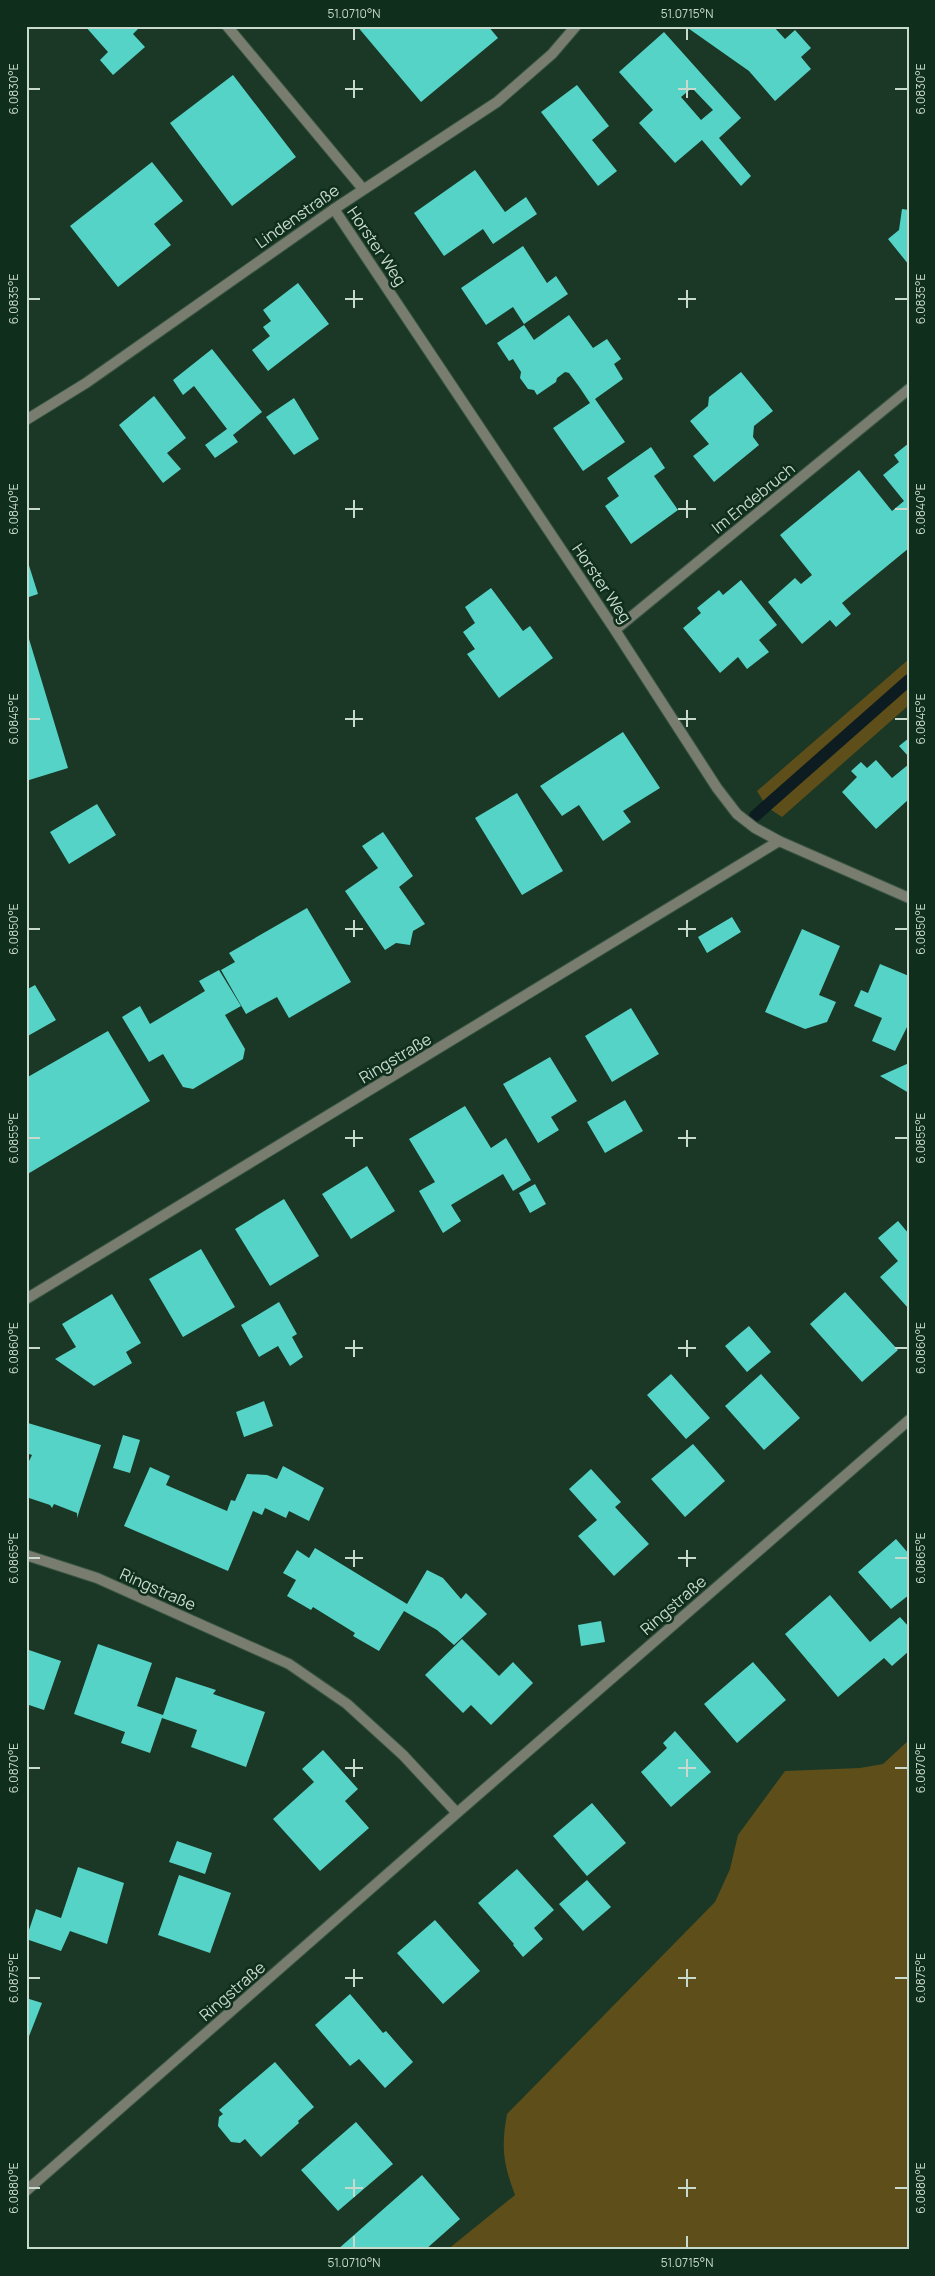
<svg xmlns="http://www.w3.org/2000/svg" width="935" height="2276" viewBox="0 0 935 2276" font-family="Manrope,sans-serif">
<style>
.green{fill:#5e4e19}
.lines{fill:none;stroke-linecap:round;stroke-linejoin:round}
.stream{stroke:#0c1c20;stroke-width:12}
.building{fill:#56d3c7;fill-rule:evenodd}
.street-casing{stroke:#395543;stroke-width:12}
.street{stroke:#787d6f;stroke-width:10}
.ticks{fill:none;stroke:#c8d9cd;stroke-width:2}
.labels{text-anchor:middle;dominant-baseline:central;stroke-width:5;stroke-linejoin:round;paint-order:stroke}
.street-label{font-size:16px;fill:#c8d9cd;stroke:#0f2e1c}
.neatline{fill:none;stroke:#c8d9cd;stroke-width:2}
.ticks-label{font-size:12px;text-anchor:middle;fill:#c8d9cd}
</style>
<rect width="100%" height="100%" fill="#1a3825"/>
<path class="green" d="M 909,659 L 909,705 L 782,817 L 767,807 L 757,791 Z
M 909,1740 L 909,2250 L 447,2250 L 515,2195 C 503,2163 501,2147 507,2114 L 715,1902 L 730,1869 L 738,1835 L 785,1771 L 860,1768 L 883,1764 Z"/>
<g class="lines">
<path class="stream" d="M 755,816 L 909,680"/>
</g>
<path class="building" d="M 85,26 L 141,26 L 133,34 L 145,47 L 113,75 L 100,60 L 108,52 Z
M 357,26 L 488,26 L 498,38 L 421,102 Z
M 685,26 L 773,26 L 785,39 L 795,30 L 811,48 L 801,57 L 811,69 L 775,101 L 749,71 Z
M 664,32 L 741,118 L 719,138 L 751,176 L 741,186 L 702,140 L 675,163 L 639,123 L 653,110 L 619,72 ZM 692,88 L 713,110 L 701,120 L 681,97 Z
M 233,75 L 296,157 L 232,206 L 170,123 Z
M 577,85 L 609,126 L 592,140 L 617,171 L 598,186 L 541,112 Z
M 152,162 L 183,201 L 154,224 L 171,245 L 118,287 L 70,226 Z
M 475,170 L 505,212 L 526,197 L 537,214 L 493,244 L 483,229 L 444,256 L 414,213 Z
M 902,209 L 909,210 L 909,265 L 888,239 L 899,230 Z
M 523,246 L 547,283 L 556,276 L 568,294 L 524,324 L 513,307 L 486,325 L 461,288 Z
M 298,283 L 329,324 L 268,371 L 252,350 L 270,336 L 263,327 L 271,321 L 263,310 Z
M 569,315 L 593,348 L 607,339 L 621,359 L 614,364 L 623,379 L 595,399 L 625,442 L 583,471 L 553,428 L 590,403 L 580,388 L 569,373 L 565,372 L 557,378 L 556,382 L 537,395 L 534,390 L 528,389 L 520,378 L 521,372 L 513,359 L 509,361 L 497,343 L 524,325 L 534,340 Z
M 212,349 L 262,412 L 233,435 L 238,442 L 215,458 L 205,445 L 227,429 L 194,386 L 183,395 L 173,380 Z
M 741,372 L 773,411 L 754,426 L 753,437 L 759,445 L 714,482 L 693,456 L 709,444 L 690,421 L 708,406 L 709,397 Z
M 154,396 L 186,438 L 167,453 L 181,469 L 163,483 L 119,425 Z
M 294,398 L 319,439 L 294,455 L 266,417 Z
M 909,443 L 909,548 L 842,603 L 851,614 L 836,627 L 830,620 L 802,644 L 768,602 L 795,578 L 801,584 L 812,575 L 780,535 L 859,470 L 892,511 L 904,501 L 883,475 L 899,462 L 894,455 Z
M 651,447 L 665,468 L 654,476 L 678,510 L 631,544 L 605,506 L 619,496 L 607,478 Z
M 26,556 L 38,594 L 26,598 Z
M 741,580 L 777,625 L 759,640 L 769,652 L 747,669 L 738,657 L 720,673 L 683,628 L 701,613 L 697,608 L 719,590 L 723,595 Z
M 491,588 L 523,631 L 530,626 L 553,658 L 499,698 L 467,654 L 475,649 L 463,632 L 475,623 L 465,607 Z
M 26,629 L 68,768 L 26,781 Z
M 623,732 L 660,788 L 623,811 L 631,822 L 603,841 L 579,805 L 562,816 L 540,786 Z
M 909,738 L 909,757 L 899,746 Z
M 876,760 L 892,778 L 909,764 L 909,799 L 876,829 L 842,792 L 857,777 L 851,771 L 861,762 L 867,768 Z
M 517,793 L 563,871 L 522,895 L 475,818 Z
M 97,804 L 116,835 L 69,864 L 50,832 Z
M 383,832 L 413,876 L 399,887 L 425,924 L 413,931 L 410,945 L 396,943 L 385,950 L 345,891 L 378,868 L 362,846 Z
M 307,908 L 351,982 L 289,1018 L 277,997 L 246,1014 L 221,970 L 235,962 L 229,953 Z
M 732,917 L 741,932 L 707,953 L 698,937 Z
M 802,929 L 840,946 L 819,995 L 836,1002 L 827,1022 L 805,1029 L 765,1012 Z
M 880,964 L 909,976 L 909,1023 L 895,1051 L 872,1041 L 882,1018 L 854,1006 L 861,990 L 868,993 Z
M 219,970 L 241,1006 L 225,1015 L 245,1049 L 243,1059 L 193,1089 L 183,1087 L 163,1054 L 149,1062 L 122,1017 L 140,1006 L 150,1024 L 205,991 L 199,981 Z
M 35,985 L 56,1020 L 26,1037 L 26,990 Z
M 631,1008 L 659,1054 L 612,1082 L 585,1036 Z
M 108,1031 L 150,1101 L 26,1175 L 26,1078 Z
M 550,1057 L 577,1101 L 551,1117 L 559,1130 L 538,1143 L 503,1084 Z
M 909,1063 L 909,1093 L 880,1076 Z
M 625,1100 L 643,1131 L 605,1153 L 587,1122 Z
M 465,1106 L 491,1148 L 506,1138 L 531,1180 L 513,1191 L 503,1174 L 451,1205 L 461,1221 L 443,1233 L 419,1191 L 435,1182 L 409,1139 Z
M 367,1166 L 395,1211 L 351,1239 L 322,1194 Z
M 535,1184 L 546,1204 L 530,1213 L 519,1193 Z
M 284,1199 L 319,1256 L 270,1286 L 235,1229 Z
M 898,1221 L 909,1234 L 909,1309 L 880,1277 L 898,1261 L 878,1238 Z
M 201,1249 L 235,1307 L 183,1337 L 149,1279 Z
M 845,1292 L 898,1350 L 862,1382 L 810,1324 Z
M 112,1294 L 141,1343 L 126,1352 L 132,1363 L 94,1386 L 55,1359 L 76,1347 L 62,1324 Z
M 279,1302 L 297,1334 L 292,1337 L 303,1357 L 290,1366 L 278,1346 L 259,1357 L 241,1325 Z
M 749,1326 L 771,1352 L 747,1372 L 725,1346 Z
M 671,1374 L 710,1418 L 686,1439 L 647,1395 Z
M 761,1374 L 800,1418 L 764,1450 L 725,1406 Z
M 264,1401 L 273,1426 L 244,1437 L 236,1412 Z
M 28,1423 L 101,1445 L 77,1518 L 77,1513 L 54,1504 L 52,1508 L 50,1505 L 26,1497 L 26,1467 L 32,1455 L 26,1453 L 26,1428 Z
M 123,1435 L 140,1440 L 130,1473 L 113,1468 Z
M 693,1444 L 725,1481 L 685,1517 L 651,1479 Z
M 283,1466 L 324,1488 L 309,1521 L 289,1511 L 286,1518 L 265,1508 L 262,1515 L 253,1511 L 228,1571 L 124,1526 L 150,1467 L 170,1476 L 166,1485 L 227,1511 L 231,1500 L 235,1501 L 247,1474 L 267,1475 L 277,1479 Z
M 591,1469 L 621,1502 L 615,1507 L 649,1544 L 614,1576 L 578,1536 L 597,1520 L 569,1489 Z
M 896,1539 L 909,1554 L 909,1595 L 891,1609 L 858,1572 Z
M 315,1548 L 407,1604 L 427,1570 L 443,1578 L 461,1599 L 466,1593 L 487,1614 L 454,1645 L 437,1630 L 404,1611 L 379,1651 L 353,1636 L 355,1633 L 313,1607 L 311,1610 L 287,1596 L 296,1580 L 283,1573 L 297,1550 L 309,1558 Z
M 830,1595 L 870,1642 L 900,1617 L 909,1627 L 909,1651 L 892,1666 L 884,1658 L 838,1697 L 785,1634 Z
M 601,1621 L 605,1642 L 581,1646 L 578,1625 Z
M 462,1639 L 499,1676 L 513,1662 L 533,1683 L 491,1725 L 471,1705 L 463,1713 L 425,1675 Z
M 98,1644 L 152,1663 L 137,1706 L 163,1715 L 176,1677 L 216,1690 L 213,1694 L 265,1712 L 246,1767 L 191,1747 L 197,1730 L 162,1718 L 150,1753 L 121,1743 L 125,1732 L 74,1714 Z
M 26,1649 L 61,1661 L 44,1710 L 26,1704 Z
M 753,1662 L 786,1700 L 737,1743 L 704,1704 Z
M 675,1731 L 711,1772 L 671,1807 L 641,1772 L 667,1748 L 663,1743 Z
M 323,1750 L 358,1789 L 345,1801 L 369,1828 L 320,1871 L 273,1819 L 314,1782 L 302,1769 Z
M 592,1803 L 626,1843 L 587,1876 L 553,1836 Z
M 177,1841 L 212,1853 L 205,1874 L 169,1862 Z
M 78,1867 L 124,1883 L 107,1944 L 70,1931 L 61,1951 L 26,1939 L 36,1909 L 61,1918 Z
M 517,1869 L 554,1910 L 534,1928 L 543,1939 L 523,1957 L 513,1945 L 514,1944 L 478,1903 Z
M 179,1875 L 231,1893 L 210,1953 L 158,1935 Z
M 587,1880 L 611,1907 L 583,1931 L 559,1904 Z
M 435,1920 L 480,1971 L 443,2004 L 397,1953 Z
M 350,1994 L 383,2033 L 386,2031 L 413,2062 L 385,2088 L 359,2059 L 350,2066 L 315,2025 Z
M 26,1998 L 42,2003 L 26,2044 Z
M 275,2062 L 314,2107 L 298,2121 L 299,2123 L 261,2157 L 245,2139 L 240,2143 L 231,2142 L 218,2126 L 219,2117 L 223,2114 L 219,2110 Z
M 356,2122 L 393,2164 L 338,2211 L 301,2170 Z
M 422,2175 L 460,2219 L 425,2250 L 337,2250 Z"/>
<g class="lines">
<g class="street-casing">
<path id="street" d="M 227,26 L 363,189
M 334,209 L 615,630 L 717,788 L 737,814 L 755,828 L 779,841 L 909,898
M 26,420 L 86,383 L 334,209 L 497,102 L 552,54 L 576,26
M 615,630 L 909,389
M 26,1299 L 779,841
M 26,1555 L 97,1578 L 289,1664 L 347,1704 L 403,1755 L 457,1813
M 26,2191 L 457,1813 L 909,1420"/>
</g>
<use href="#street" class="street"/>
</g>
<path class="ticks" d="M 354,28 L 354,40M 687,28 L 687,40M 354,80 L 354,98M 687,80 L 687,98M 28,89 L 40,89M 345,89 L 363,89M 678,89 L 696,89M 895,89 L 908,89M 354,290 L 354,308M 687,290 L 687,308M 28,299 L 40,299M 345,299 L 363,299M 678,299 L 696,299M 895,299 L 908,299M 354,500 L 354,518M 687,500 L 687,518M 28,509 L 40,509M 345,509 L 363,509M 678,509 L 696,509M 895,509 L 908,509M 354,710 L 354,727M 687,710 L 687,727M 28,719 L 40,719M 345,719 L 363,719M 678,719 L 696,719M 895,719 L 908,719M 354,920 L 354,937M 687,920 L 687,937M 28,929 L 40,929M 345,929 L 363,929M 678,929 L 696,929M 895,929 L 908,929M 354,1130 L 354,1147M 687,1130 L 687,1147M 28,1138 L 40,1138M 345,1138 L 363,1138M 678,1138 L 696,1138M 895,1138 L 908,1138M 354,1340 L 354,1357M 687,1340 L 687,1357M 28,1348 L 40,1348M 345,1348 L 363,1348M 678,1348 L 696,1348M 895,1348 L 908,1348M 354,1550 L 354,1567M 687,1550 L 687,1567M 28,1558 L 40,1558M 345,1558 L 363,1558M 678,1558 L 696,1558M 895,1558 L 908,1558M 354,1759 L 354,1777M 687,1759 L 687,1777M 28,1768 L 40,1768M 345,1768 L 363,1768M 678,1768 L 696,1768M 895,1768 L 908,1768M 354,1969 L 354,1987M 687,1969 L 687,1987M 28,1978 L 40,1978M 345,1978 L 363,1978M 678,1978 L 696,1978M 895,1978 L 908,1978M 354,2179 L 354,2197M 687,2179 L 687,2197M 28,2188 L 40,2188M 345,2188 L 363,2188M 678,2188 L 696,2188M 895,2188 L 908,2188M 354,2236 L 354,2248M 687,2236 L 687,2248"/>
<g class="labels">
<g class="street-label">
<text transform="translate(297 216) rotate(-35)">Lindenstraße</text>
<text transform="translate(377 246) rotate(56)">Horster Weg</text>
<text transform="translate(753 498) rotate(-39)">Im Endebruch</text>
<text transform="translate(602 583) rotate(56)">Horster Weg</text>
<text transform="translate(395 1058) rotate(-31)">Ringstraße</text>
<text transform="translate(158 1589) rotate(24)">Ringstraße</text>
<text transform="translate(673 1605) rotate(-41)">Ringstraße</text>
<text transform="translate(232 1991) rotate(-41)">Ringstraße</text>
</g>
</g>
<rect width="935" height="2276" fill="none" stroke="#0f2e1c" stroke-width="55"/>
<rect x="28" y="28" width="880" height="2220" class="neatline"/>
<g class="ticks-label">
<text x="354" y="18">51.0710°N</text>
<text x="687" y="18">51.0715°N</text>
<text transform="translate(921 89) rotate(-90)" y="4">6.0830°E</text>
<text transform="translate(14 89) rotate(-90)" y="4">6.0830°E</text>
<text transform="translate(921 299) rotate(-90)" y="4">6.0835°E</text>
<text transform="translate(14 299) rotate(-90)" y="4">6.0835°E</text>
<text transform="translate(14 509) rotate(-90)" y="4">6.0840°E</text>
<text transform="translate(921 509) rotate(-90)" y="4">6.0840°E</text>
<text transform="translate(14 719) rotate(-90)" y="4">6.0845°E</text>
<text transform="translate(921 719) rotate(-90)" y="4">6.0845°E</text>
<text transform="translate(14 929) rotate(-90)" y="4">6.0850°E</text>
<text transform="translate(921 929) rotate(-90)" y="4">6.0850°E</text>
<text transform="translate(921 1138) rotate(-90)" y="4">6.0855°E</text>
<text transform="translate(14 1138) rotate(-90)" y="4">6.0855°E</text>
<text transform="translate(921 1348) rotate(-90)" y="4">6.0860°E</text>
<text transform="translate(14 1348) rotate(-90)" y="4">6.0860°E</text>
<text transform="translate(921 1558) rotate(-90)" y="4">6.0865°E</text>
<text transform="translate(14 1558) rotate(-90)" y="4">6.0865°E</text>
<text transform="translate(921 1768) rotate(-90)" y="4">6.0870°E</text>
<text transform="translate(14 1768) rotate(-90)" y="4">6.0870°E</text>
<text transform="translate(921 1978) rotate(-90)" y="4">6.0875°E</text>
<text transform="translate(14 1978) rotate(-90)" y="4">6.0875°E</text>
<text transform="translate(14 2188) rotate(-90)" y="4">6.0880°E</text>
<text transform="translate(921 2188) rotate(-90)" y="4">6.0880°E</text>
<text x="354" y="2267">51.0710°N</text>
<text x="687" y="2267">51.0715°N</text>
</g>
</svg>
